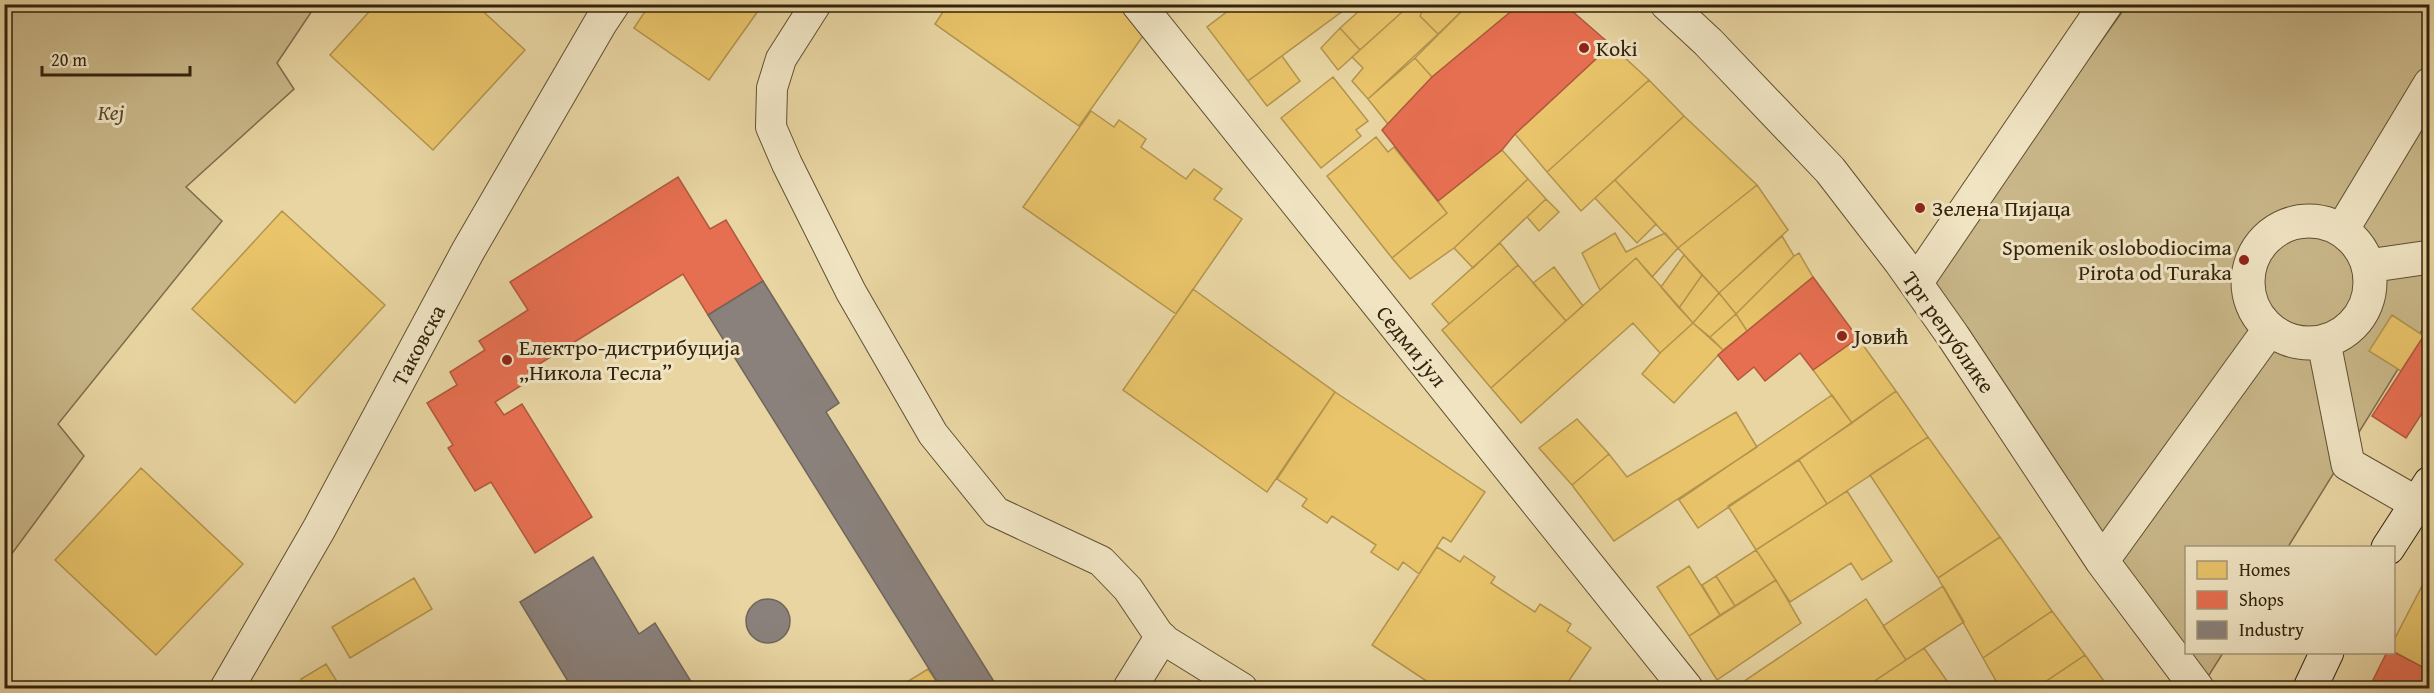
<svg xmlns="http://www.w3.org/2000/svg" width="2434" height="693" viewBox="0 0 2434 693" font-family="'Gentium Book Plus',serif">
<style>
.green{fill:#c9b789;stroke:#7e6d4b;stroke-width:1.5}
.homes{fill:#e9c46a;stroke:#b2944e;stroke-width:1.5}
.shops{fill:#e76f51;stroke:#b1583d;stroke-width:1.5}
.industry{fill:#8a817c;stroke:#70655b;stroke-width:1.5}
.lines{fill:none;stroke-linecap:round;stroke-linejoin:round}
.lane-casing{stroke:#605032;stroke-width:32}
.street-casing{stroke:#605032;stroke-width:35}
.secondary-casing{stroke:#32230d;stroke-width:35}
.lane{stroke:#f0e4c3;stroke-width:30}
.street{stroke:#f0e4c3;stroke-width:33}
.secondary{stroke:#f0e4c3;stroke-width:33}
.poi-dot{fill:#8f2418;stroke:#f0e4c3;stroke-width:2}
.labels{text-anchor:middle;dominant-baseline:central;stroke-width:6;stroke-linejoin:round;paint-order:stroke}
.poi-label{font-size:22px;fill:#32230d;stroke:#f0e4c3;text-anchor:start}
.park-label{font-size:22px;font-style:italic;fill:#58482c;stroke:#f0e4c3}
.street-label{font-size:22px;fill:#32230d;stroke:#f0e4c3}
</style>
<rect width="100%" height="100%" fill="#e8d5a2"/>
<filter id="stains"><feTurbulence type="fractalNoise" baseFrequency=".00333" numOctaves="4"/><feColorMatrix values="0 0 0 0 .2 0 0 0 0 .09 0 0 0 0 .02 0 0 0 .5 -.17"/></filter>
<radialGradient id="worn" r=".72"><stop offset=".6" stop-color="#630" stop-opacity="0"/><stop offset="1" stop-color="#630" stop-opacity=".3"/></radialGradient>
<path class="green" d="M 5,4 L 316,5 L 277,63 L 294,89 L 186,187 L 222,221 L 58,424 L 84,456 L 5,563 Z
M 2127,5 L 2429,5 L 2429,319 L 2288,547 L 2186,548 L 2186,652 L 2223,653 L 2204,683 L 1927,285 Z"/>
<path class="homes" d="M 376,4 L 475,4 L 525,50 L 433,150 L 330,55 Z
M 650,4 L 763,4 L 709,80 L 634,28 Z
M 948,4 L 1130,4 L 1124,12 L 1148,29 L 1079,126 L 935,24 Z
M 1237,4 L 1339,4 L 1344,10 L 1248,81 L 1207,27 Z
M 1367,4 L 1411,4 L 1360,50 L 1340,28 Z
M 1411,4 L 1426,4 L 1420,16 L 1438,34 L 1368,99 L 1352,81 L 1363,68 L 1352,57 Z
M 1426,4 L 1469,4 L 1438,34 L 1420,16 Z
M 1469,4 L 1520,4 L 1432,77 L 1415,58 Z
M 1340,28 L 1360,50 L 1338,70 L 1321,48 Z
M 1611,45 L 1649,80 L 1547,172 L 1515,134 Z
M 1282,56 L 1300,81 L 1267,106 L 1248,81 Z
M 1415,58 L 1432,77 L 1388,124 L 1368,99 Z
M 1333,77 L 1368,121 L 1356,130 L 1361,136 L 1321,168 L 1281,118 Z
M 1649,80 L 1684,116 L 1581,211 L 1547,172 Z
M 1091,111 L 1114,127 L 1119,120 L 1146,139 L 1141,147 L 1186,179 L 1194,169 L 1222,189 L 1214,199 L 1242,219 L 1176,314 L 1023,207 Z
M 1684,116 L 1757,185 L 1678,248 L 1615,180 Z
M 1376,137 L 1388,152 L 1394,147 L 1447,213 L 1392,258 L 1327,176 Z
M 1502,150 L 1528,179 L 1454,248 L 1410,279 L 1392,258 L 1447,213 L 1438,201 Z
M 1528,179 L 1546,199 L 1473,268 L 1454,248 Z
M 1615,180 L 1656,224 L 1637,243 L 1595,198 Z
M 1757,185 L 1788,230 L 1719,293 L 1678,248 Z
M 1546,199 L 1559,212 L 1539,231 L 1527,217 Z
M 282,211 L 385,305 L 295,403 L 192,309 Z
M 1615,233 L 1626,252 L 1665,233 L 1678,248 L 1652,277 L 1636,258 L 1600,290 L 1582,253 Z
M 1782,236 L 1794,256 L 1736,314 L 1719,293 Z
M 1500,243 L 1518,265 L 1449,324 L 1432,304 Z
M 1799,253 L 1813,277 L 1747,331 L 1736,314 L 1794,256 Z
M 1684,255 L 1702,275 L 1679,308 L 1661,287 Z
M 1636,258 L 1693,323 L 1660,353 L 1633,323 L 1521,423 L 1491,388 Z
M 1518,265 L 1566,321 L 1491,388 L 1442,330 Z
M 1554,267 L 1583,306 L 1566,321 L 1533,283 Z
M 1702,275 L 1719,293 L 1693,323 L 1679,308 Z
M 1193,289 L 1335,392 L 1267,492 L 1123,390 Z
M 1719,293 L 1736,314 L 1710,337 L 1693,323 Z
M 1736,314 L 1747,331 L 1723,350 L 1710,337 Z
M 2392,315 L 2424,336 L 2401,371 L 2369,351 Z
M 1693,323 L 1723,350 L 1674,403 L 1642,374 L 1660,353 Z
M 1858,338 L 1896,391 L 1852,423 L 1813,370 Z
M 1896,391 L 1928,437 L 1827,504 L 1799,460 Z
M 1335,392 L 1485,492 L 1451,542 L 1443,537 L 1419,574 L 1403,562 L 1398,570 L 1371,552 L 1376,545 L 1332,516 L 1327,523 L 1302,506 L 1307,499 L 1277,479 Z
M 1832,395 L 1852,423 L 1698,528 L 1679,500 Z
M 1736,412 L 1757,447 L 1614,541 L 1572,485 L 1609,454 L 1627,477 Z
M 1577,419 L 1609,454 L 1572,485 L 1539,448 Z
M 1928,437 L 2000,537 L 1938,578 L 1870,475 Z
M 1799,460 L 1827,504 L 1756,550 L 1728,506 Z
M 141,468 L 243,564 L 156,655 L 55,560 Z
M 1847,491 L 1892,561 L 1862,580 L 1851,563 L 1790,602 L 1756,550 Z
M 2000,537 L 2052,611 L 1983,658 L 1938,578 Z
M 1437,547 L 1460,562 L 1464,556 L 1495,577 L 1491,583 L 1535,612 L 1540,604 L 1571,624 L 1567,631 L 1591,648 L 1564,688 L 1437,688 L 1372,645 Z
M 1756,550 L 1776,580 L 1735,606 L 1716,576 Z
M 1689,566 L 1720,615 L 1689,636 L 1657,587 Z
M 1716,576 L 1735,606 L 1720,615 L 1702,585 Z
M 414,578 L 432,609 L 350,658 L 332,627 Z
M 1776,580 L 1801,623 L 1717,680 L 1689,636 Z
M 2423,584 L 2430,588 L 2430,671 L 2394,652 L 2394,640 Z
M 1943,586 L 1964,622 L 1906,660 L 1883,626 Z
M 1866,599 L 1906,660 L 1864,688 L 1734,688 Z
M 2052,611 L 2085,655 L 2036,688 L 2000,688 L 1983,658 Z
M 1924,648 L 1952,688 L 1864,688 Z
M 2085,655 L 2109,688 L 2036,688 Z
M 326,664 L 341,688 L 306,688 L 301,679 Z
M 928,669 L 941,688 L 897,688 Z"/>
<path class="shops" d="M 1520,4 L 1564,4 L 1611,45 L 1515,134 L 1502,150 L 1438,201 L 1382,130 L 1432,77 Z
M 678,177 L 710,229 L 726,220 L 763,281 L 708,315 L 683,274 L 528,371 L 533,378 L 495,402 L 504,415 L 522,404 L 592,517 L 535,553 L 491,482 L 475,491 L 448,448 L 453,445 L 427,403 L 457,385 L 450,372 L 485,350 L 479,341 L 528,310 L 510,282 Z
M 1813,277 L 1858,338 L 1813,370 L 1800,353 L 1765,381 L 1754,367 L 1738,380 L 1718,355 Z
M 2430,326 L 2430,401 L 2406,438 L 2372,416 Z
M 2387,652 L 2394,652 L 2430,671 L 2430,688 L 2369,688 Z"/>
<path class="industry" d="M 763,281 L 839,403 L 826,412 L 998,688 L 941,688 L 708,315 Z
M 593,557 L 639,634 L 655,623 L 695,688 L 572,688 L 520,602 Z
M746 621a22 22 0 1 1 44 0a22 22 0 1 1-44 0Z"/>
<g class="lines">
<g class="lane-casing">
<path id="lane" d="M 816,4 L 781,59 L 772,88 L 771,127 L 787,164 L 851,292 L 933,434 L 996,512 L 1101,561 L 1128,589 L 1161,638 L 1242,688"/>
</g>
<g class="street-casing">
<path id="street" d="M 1138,4 L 1686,688
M 1667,4 L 1708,42 L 1830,170 L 1900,261 L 1953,336 L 2102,561 L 2197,688
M2248 282a61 61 0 1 1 122 0a61 61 0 1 1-122 0Z
M 2342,230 L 2430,84
M 2368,266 L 2430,257
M 1916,283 L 2106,4
M 2324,343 L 2348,464 L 2416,503
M 2102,561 L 2269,330
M 227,688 L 319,529 L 468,251 L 601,22 L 613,4
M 1130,688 L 1161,638"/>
</g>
<g class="secondary-casing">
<path id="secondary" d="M 2388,548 L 2430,483
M 2310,688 L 2327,652"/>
</g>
<use href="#lane" class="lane"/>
<use href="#street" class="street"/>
<use href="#secondary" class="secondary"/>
</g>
<g class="poi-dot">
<circle cx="1584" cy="48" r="6"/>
<circle cx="1920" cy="208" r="6"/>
<circle cx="2244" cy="260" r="6"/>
<circle cx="1842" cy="336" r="6"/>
<circle cx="507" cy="360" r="6"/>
</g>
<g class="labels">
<g class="poi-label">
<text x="1596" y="48">Koki</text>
<text x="1932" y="208">Зелена Пијаца</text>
<text x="2232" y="247" text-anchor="end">Spomenik oslobodiocima<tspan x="2232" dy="25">Pirota od Turaka</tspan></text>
<text x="1854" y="336">Јовић</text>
<text x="519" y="347">Електро-дистрибуција<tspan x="519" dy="25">„Никола Тесла”</tspan></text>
</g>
<g class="park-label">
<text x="111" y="112">Кеј</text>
</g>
<g class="street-label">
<text transform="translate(1949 332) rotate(55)">Трг републике</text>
<text transform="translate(418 345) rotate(-62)">Таковска</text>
<text transform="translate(1412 346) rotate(51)">Седми јул</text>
</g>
</g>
<rect width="2434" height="693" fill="none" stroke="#e8d5a2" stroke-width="24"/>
<rect x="6" y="6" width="2422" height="681" fill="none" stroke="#32230d" stroke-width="3"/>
<rect x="12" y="12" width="2410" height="669" fill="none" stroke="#32230d" stroke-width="1.5"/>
<rect x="2185" y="546" width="210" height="108" fill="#f0e4c3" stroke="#a4977a" stroke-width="1.5"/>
<rect x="2197" y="561" width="30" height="18" fill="#e9c46a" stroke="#a4977a" stroke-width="1.5"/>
<text x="2239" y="576" font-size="18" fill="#32230d">Homes</text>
<rect x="2197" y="591" width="30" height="18" fill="#e76f51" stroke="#a4977a" stroke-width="1.5"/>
<text x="2239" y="606" font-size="18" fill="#32230d">Shops</text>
<rect x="2197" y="621" width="30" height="18" fill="#8a817c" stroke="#a4977a" stroke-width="1.5"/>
<text x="2239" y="636" font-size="18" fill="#32230d">Industry</text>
<path d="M42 66v9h148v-9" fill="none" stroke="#32230d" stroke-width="3"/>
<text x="51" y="66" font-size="18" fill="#32230d" stroke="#f0e4c3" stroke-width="4.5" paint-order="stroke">20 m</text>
<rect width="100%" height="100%" filter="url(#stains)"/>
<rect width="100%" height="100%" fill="url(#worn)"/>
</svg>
